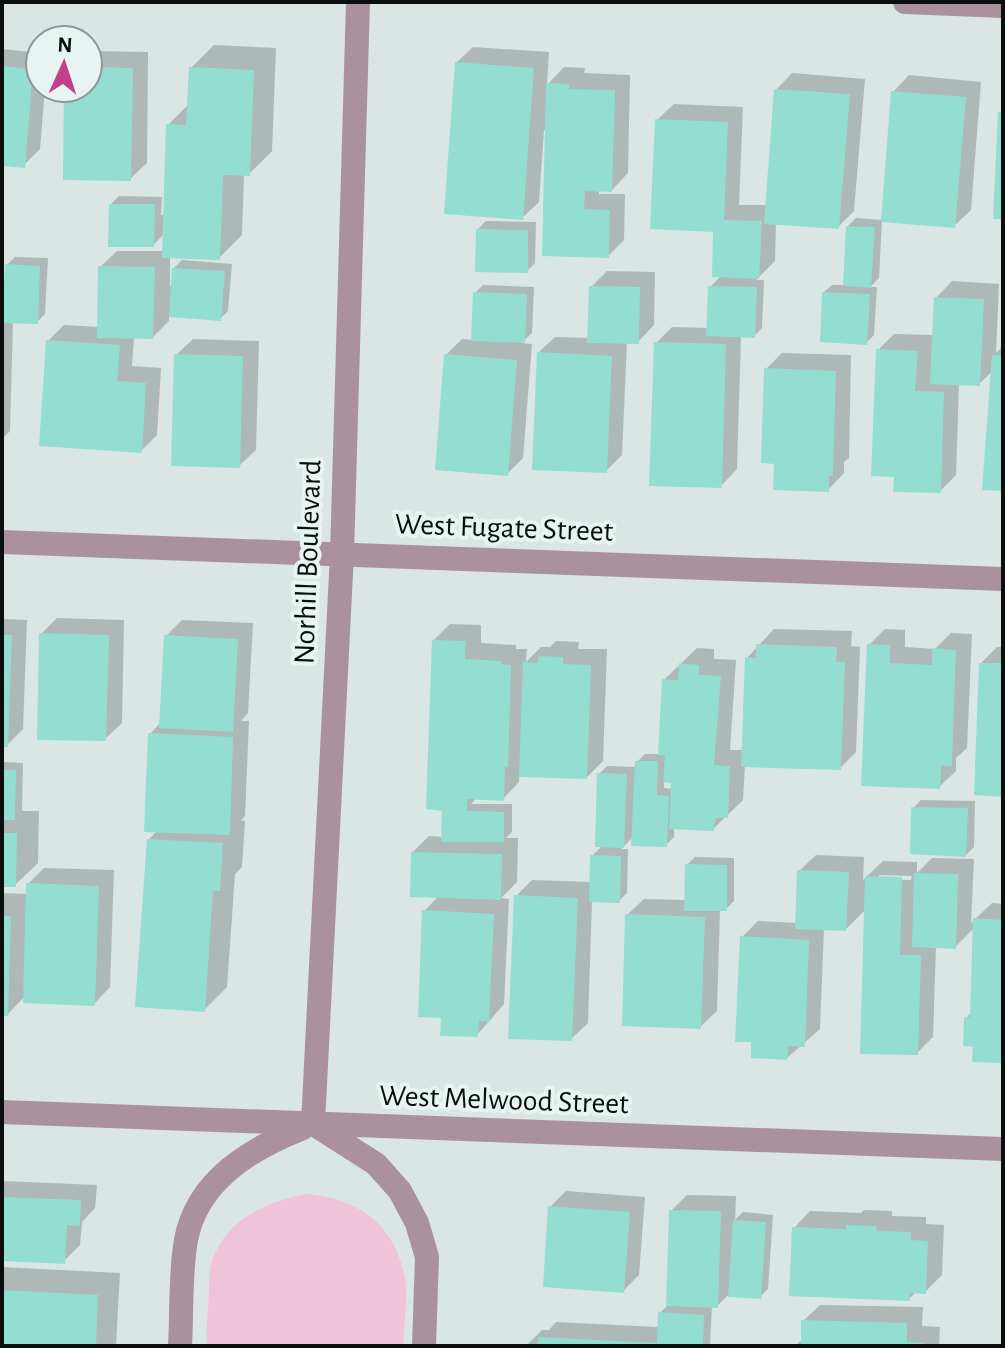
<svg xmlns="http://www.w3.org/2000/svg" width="1005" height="1348" viewBox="0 0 1005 1348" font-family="'Alegreya Sans',sans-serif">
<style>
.green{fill:#f1c3d8}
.shadow{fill:#0003;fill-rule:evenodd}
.building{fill:#93ded0}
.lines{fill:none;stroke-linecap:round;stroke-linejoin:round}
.street{stroke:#ab919d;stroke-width:24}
.labels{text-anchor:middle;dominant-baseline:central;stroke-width:8;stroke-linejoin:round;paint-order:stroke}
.street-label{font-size:30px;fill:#0a0e0d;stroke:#e8f4f1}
</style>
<rect width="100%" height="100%" fill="#dae6e4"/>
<path class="green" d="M 306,1194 C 358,1198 395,1224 405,1278 C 408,1299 404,1324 403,1346 L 206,1346 L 210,1269 C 221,1222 263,1202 306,1194 Z"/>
<path class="shadow" d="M 214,45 L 276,48 L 272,151 L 249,174 L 244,174 L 242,235 L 219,258 L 170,256 L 170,286 L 173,287 L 174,268 L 182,260 L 232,264 L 228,311 L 220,319 L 169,315 L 169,321 L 153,337 L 134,337 L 132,366 L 161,368 L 157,435 L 141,451 L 48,341 L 64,325 L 99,327 L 100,267 L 117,251 L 164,251 L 165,233 L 153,245 L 111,204 L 119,196 L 162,197 L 161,215 L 165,215 L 168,125 L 189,104 L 191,68 Z
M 473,47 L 549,52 L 547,85 L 564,67 L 585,68 L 584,73 L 630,75 L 628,173 L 612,190 L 599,189 L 599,194 L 625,194 L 624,240 L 608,256 L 544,254 L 547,130 L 544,130 L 539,202 L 522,218 L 456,63 Z
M 2,49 L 40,53 L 40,88 L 45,88 L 40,149 L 24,165 L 2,164 Z
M 88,51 L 148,52 L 147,163 L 130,179 L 66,88 L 88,88 Z
M 792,73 L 865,79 L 854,211 L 838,227 L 776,223 L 775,261 L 756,280 L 764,280 L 762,328 L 754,336 L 741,336 L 737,469 L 721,486 L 656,343 L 672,327 L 709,328 L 710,287 L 722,275 L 715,230 L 657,120 L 674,104 L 743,107 L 739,205 L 767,205 L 776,90 Z
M 909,75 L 981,82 L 971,210 L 954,226 L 882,220 L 879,278 L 870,287 L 877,287 L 874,335 L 866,343 L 824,292 L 832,285 L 845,285 L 848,226 L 856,218 L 883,220 L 893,92 Z
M 486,221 L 536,222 L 535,263 L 527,271 L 478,229 Z
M 15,257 L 48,258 L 45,314 L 37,322 L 13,321 L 10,431 L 2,439 L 2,284 L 6,284 L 7,265 Z
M 607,271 L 655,272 L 654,325 L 638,342 L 627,341 L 622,455 L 606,471 L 538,353 L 555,337 L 589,338 L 591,287 Z
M 952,281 L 999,284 L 996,353 L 1003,346 L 1003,489 L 993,371 L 979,384 L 959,383 L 956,475 L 940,491 L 896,475 L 878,350 L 894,334 L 934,335 L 936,298 Z
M 483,285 L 534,287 L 532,333 L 521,343 L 532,344 L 523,458 L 507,474 L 446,355 L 462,339 L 473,340 L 475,293 Z
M 193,339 L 259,341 L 256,450 L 239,466 L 176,355 Z
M 782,353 L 851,355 L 849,458 L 844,462 L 844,473 L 828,490 L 776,462 L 766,369 Z
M 57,618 L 124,620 L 122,723 L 105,739 L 41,634 Z
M 2,619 L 27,620 L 23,729 L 7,745 L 2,745 Z
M 182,620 L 253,623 L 248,713 L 241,721 L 249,721 L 245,816 L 241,821 L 245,821 L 242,867 L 235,874 L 227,987 L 204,1010 L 149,839 L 158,830 L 150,734 L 161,722 L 166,636 Z
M 450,624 L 481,625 L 481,643 L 516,645 L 516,649 L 527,649 L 526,662 L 541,647 L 550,647 L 556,641 L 579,642 L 578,649 L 607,649 L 603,761 L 587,777 L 519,775 L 519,782 L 503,799 L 477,797 L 471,804 L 512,804 L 512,832 L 506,838 L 518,838 L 517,882 L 501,898 L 509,899 L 504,1004 L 477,1035 L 443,1016 L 424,911 L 439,896 L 413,852 L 429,836 L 443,837 L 433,641 Z
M 774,629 L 852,631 L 851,646 L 860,647 L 856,752 L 840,768 L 745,765 L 743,800 L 713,829 L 674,828 L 674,837 L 666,845 L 634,836 L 621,849 L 628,849 L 627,893 L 619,901 L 592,901 L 588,1023 L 571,1039 L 516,896 L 532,880 L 591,882 L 592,856 L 603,845 L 599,774 L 607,766 L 637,767 L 637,762 L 645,754 L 660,754 L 664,680 L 697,648 L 714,649 L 714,659 L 736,660 L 730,750 L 744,750 L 747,658 ZM 664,780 L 674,781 L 673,789 L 664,788 Z
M 885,629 L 905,630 L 905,647 L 935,649 L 951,633 L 972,634 L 967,748 L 956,758 L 956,771 L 939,787 L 869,645 Z
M 997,647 L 1003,647 L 1003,795 L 981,663 Z
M 2,762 L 23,763 L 22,811 L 39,811 L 38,863 L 15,885 L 3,885 L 2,893 L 28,894 L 28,884 L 44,868 L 114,870 L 110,987 L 94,1004 L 25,996 L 8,1014 L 2,1014 Z
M 921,800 L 975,801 L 974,847 L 966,855 L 913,808 Z
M 816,855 L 864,857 L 863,880 L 883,861 L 917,862 L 917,873 L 932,858 L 974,859 L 971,923 L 992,903 L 1003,904 L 1003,1061 L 975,1045 L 966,1018 L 973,1011 L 975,927 L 955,947 L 936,946 L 933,1037 L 917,1053 L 866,909 L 846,929 L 824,928 L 820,1029 L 787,1058 L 742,937 L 758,921 L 797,923 L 799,871 ZM 879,875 L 912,876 L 911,880 L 879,879 Z
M 695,857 L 734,858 L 734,901 L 726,909 L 720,909 L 717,1011 L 700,1027 L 627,915 L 644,899 L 686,900 L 687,865 Z
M 2,1181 L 97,1185 L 95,1208 L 82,1222 L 80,1245 L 64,1261 L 2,1259 Z
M 566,1191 L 645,1197 L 639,1275 L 623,1291 L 550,1207 Z
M 687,1195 L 736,1196 L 735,1220 L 743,1212 L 773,1215 L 768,1289 L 760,1297 L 728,1295 L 717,1306 L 712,1305 L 710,1346 L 526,1346 L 542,1330 L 549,1330 L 556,1322 L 659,1327 L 660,1313 L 668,1305 L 671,1211 Z
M 864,1210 L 892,1211 L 892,1216 L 926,1217 L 926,1224 L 944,1225 L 942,1275 L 925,1292 L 917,1291 L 909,1299 L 794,1228 L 810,1211 L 861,1213 Z
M 2,1267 L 120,1273 L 116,1346 L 2,1346 Z
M 820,1305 L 923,1307 L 922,1326 L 940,1327 L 939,1346 L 795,1346 L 803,1339 L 803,1321 Z"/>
<path class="building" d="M 455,62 L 534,68 L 523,220 L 444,214 Z
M 2,66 L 33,69 L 25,168 L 2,166 Z
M 88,67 L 133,68 L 131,181 L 63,180 L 64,88 L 88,88 Z
M 189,67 L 254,70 L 250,176 L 223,175 L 220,260 L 162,258 L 166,124 L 186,125 Z
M 546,83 L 569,84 L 569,89 L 615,90 L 612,192 L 585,191 L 584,209 L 610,210 L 609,258 L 542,256 Z
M 774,89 L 850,94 L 839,229 L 764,224 Z
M 891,91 L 966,97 L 955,228 L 881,222 Z
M 998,112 L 1003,112 L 1003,219 L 993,219 Z
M 655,119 L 728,122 L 724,220 L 762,221 L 759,279 L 712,277 L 713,232 L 650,229 Z
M 109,204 L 155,204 L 154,247 L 108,247 Z
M 846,226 L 875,227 L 871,288 L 843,286 Z
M 476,229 L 528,230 L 528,273 L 475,272 Z
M 5,264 L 40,266 L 38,324 L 2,323 Z
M 98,266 L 155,267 L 153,339 L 97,338 Z
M 172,268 L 225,271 L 221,321 L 169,317 Z
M 589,286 L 640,287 L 639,344 L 587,343 Z
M 708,286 L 757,287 L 755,338 L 706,336 Z
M 473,292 L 527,294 L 525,343 L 471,341 Z
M 822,292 L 870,294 L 867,345 L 820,342 Z
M 934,297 L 984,299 L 980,386 L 930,384 Z
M 46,340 L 120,345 L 117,381 L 146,383 L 142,453 L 39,446 Z
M 654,342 L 726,344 L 722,488 L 649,486 Z
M 876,349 L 918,351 L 915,391 L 944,392 L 941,493 L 893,492 L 894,477 L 871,476 Z
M 537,352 L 612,356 L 607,473 L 532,470 Z
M 174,354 L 243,356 L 240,468 L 171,466 Z
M 444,354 L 517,360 L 508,476 L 435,470 Z
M 992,355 L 1003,355 L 1003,491 L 982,490 Z
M 764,368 L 836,371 L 833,476 L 829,476 L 829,492 L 773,490 L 774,464 L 761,463 Z
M 39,633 L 109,635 L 106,741 L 37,740 Z
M 2,635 L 12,635 L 8,747 L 2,747 Z
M 164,635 L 238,639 L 233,732 L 159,728 Z
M 432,640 L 466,641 L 465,659 L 501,661 L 501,664 L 511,665 L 508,767 L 505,767 L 504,801 L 467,799 L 467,811 L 504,812 L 504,842 L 441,842 L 442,811 L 426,809 Z
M 756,644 L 837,647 L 836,662 L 845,662 L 841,770 L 741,767 L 745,657 L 756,658 Z
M 867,644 L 890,645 L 890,663 L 932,665 L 932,648 L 956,650 L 952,766 L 941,766 L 940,789 L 861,786 Z
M 538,656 L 563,657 L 563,664 L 591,665 L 587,779 L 519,777 L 523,662 L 538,663 Z
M 679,663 L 699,665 L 699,675 L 721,676 L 714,765 L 730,766 L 728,818 L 715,818 L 714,831 L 669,829 L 671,783 L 663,782 L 665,755 L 658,755 L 662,679 L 678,680 Z
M 979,663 L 1003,663 L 1003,797 L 974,795 Z
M 148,733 L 233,737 L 230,835 L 144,832 Z
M 635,761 L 658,761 L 657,795 L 669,796 L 667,847 L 631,846 Z
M 2,770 L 16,770 L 15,820 L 2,820 Z
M 597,773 L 627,774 L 624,848 L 595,847 Z
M 911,807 L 968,808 L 966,857 L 910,854 Z
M 2,833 L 17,833 L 16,887 L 2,887 Z
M 147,839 L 223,843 L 220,891 L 213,891 L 205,1012 L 135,1007 Z
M 411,852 L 502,854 L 501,900 L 410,897 Z
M 590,855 L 621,856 L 620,903 L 589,902 Z
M 685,864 L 727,865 L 727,911 L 684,911 Z
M 797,870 L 849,872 L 846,931 L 795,929 Z
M 914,873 L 958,874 L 956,949 L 912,947 Z
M 865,876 L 902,877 L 900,955 L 921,955 L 918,1055 L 860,1054 Z
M 26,883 L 99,886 L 95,1006 L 23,1003 Z
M 514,895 L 578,898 L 572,1041 L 508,1039 Z
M 422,910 L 494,914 L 489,1022 L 479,1021 L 478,1037 L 440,1036 L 441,1018 L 418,1017 Z
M 625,914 L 705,917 L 701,1029 L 622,1026 Z
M 2,916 L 11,916 L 8,1016 L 2,1016 Z
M 973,918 L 1003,920 L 1003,1063 L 972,1062 L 973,1047 L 963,1046 L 964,1017 L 970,1017 Z
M 740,936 L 809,940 L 805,1047 L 788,1046 L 787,1060 L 751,1058 L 751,1042 L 735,1042 Z
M 2,1197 L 81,1200 L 80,1226 L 67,1225 L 65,1264 L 2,1261 Z
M 548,1206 L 630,1212 L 624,1293 L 543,1287 Z
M 669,1210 L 721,1211 L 718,1308 L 666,1306 Z
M 733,1220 L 766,1222 L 761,1299 L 728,1297 Z
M 846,1225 L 877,1226 L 876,1231 L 911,1232 L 911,1240 L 928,1241 L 926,1294 L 910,1293 L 910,1301 L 789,1296 L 792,1227 L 846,1229 Z
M 2,1290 L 98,1295 L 96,1346 L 2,1346 Z
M 658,1312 L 704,1315 L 703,1346 L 537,1346 L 538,1337 L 657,1343 Z
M 801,1320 L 907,1323 L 907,1342 L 924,1343 L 924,1346 L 801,1346 Z"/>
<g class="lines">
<path class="street" d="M 905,2 L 1003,6
M 2,542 L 1003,579
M 2,1112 L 1003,1149
M 313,1124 L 342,554 L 358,2
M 318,1127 L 376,1164 L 400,1191 L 417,1223 L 427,1257 L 424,1346
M 180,1346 C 182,1312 180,1272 186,1240 C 197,1180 252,1148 303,1128"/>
</g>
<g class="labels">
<g class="street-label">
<text transform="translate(504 528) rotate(2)">West Fugate Street</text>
<text transform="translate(308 562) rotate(-88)">Norhill Boulevard</text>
<text transform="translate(504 1100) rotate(2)">West Melwood Street</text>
</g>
</g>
<rect width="1005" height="1348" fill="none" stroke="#0a0e0d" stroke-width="8"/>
<g transform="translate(64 64) rotate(3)"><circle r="38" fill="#e8f4f1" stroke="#8f9896" stroke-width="2"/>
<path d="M0-6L14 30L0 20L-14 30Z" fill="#c14089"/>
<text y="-12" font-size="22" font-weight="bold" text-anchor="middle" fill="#0a0e0d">N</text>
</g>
</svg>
